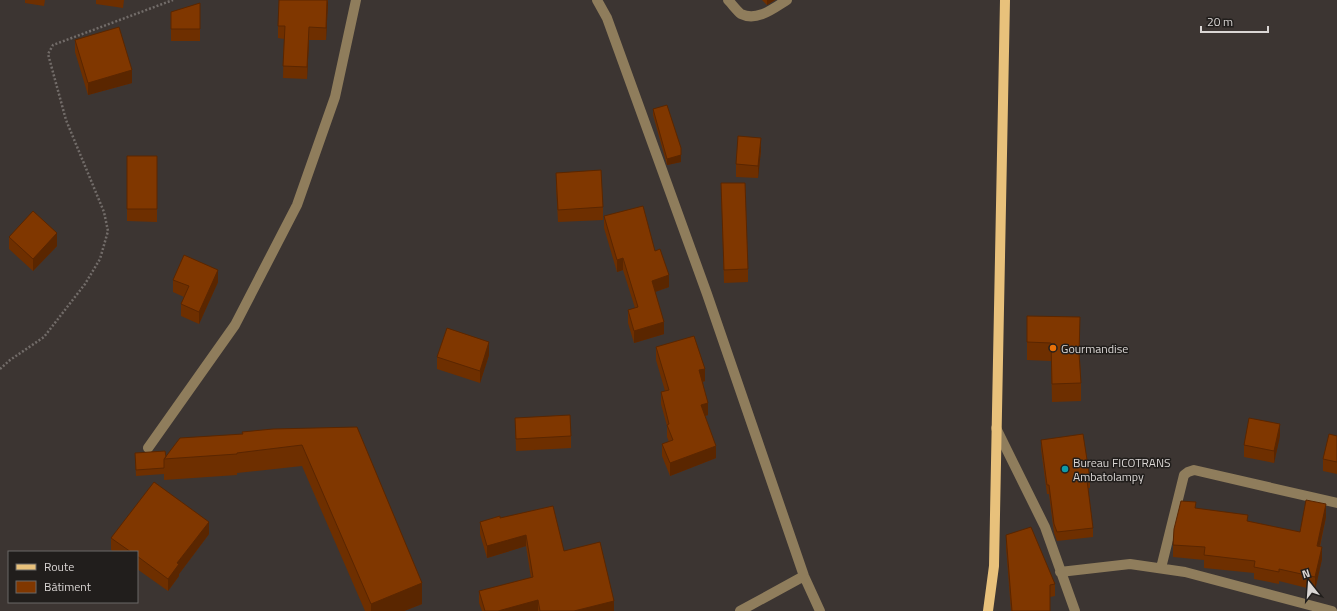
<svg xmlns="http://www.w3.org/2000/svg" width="1337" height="611" viewBox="0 0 1337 611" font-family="'Titillium Web',sans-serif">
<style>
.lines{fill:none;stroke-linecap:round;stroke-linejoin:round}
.path{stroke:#726c69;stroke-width:2.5;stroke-dasharray:2 2;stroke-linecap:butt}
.minor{stroke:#8f7d5c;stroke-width:10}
.major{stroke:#e8c17b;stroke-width:10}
.wall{fill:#6e2f00}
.shaded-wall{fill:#5a2600}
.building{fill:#803700;stroke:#5a2600}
.food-dot{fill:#e8710a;stroke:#211e1c;stroke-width:1.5}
.culture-dot{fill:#0f9aa8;stroke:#211e1c;stroke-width:1.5}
.labels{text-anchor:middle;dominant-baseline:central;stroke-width:3;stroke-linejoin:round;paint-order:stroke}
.poi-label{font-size:12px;fill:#dad6d4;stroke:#211e1c;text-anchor:start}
</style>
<rect width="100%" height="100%" fill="#3c3532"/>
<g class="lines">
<path class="path" d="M 0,369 L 10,360 L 44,337 L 85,284 L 100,259 L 108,231 L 104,212 L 66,120 L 48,54 L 53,45 L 173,0"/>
<path class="minor" d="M 597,0 L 607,18 L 707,294 L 804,576 L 820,611
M 728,0 C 732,4 737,11 741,14 C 757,22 774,8 787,0
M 996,428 L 1045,527 L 1075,611
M 148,448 L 235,325 L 297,205 L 335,97 L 356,0
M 1161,568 L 1184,475 L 1188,472 L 1194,470 L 1337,503
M 1060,572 L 1130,564 L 1185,572 L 1332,611
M 740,611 L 804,576"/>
<path class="major" d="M 988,611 L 994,566 L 1005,0"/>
</g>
<path class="wall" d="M 25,0 L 45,0 L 44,6 L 25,3 Z
M 96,0 L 124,0 L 123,8 L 96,4 Z
M 328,0 L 326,40 L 309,40 L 307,79 L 283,78 L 284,39 L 278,38 L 278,26 Z
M 762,0 L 775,0 L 767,5 Z
M 200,3 L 200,41 L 171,41 L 171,12 Z
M 75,40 L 132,83 L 88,95 L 75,52 Z
M 653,109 L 681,162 L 667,165 L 653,115 Z
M 761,150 L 758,178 L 736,177 L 736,164 Z
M 127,156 L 157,156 L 157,222 L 127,221 Z
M 556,173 L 603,207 L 603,220 L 558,222 L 556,185 Z
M 721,183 L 748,269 L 748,282 L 724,283 Z
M 604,216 L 655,251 L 669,287 L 655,292 L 664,334 L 634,343 L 628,323 L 628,310 L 635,308 L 623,270 L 617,272 L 604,228 Z
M 9,237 L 57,246 L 33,271 L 9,249 Z
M 173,280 L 218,282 L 199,324 L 181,316 L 181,304 L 184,297 L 173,292 Z
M 1080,335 L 1080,359 L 1081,383 L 1081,401 L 1052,402 L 1051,361 L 1027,360 L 1027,342 Z
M 656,347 L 705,381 L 703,382 L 708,415 L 705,416 L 716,458 L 670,476 L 662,456 L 662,444 L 669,442 L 667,437 L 667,426 L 661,404 L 661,392 L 665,391 L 656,360 Z
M 489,355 L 480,383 L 437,369 L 437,357 Z
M 515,418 L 571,436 L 571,448 L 516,451 Z
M 357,427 L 422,604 L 404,611 L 365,611 L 302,466 L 237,473 L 237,475 L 164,480 L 164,474 L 136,476 L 135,453 L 166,457 Z
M 1280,436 L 1274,463 L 1244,457 L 1244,445 Z
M 1337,436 L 1337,474 L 1323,471 L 1323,459 Z
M 1041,440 L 1090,479 L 1090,488 L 1088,488 L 1093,528 L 1093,537 L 1057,541 L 1054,533 L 1049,494 L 1047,494 L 1041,449 Z
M 1196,508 L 1248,521 L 1300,532 L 1326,517 L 1320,547 L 1322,559 L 1315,590 L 1279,581 L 1279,584 L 1254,579 L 1254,573 L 1204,568 L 1204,560 L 1173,557 L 1173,545 Z
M 500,518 L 564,551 L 614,611 L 482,611 L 479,603 L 479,591 L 531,578 L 526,546 L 487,558 L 480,534 L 480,522 Z
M 209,534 L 179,574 L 179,576 L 168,591 L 137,569 L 137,552 L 114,552 L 111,550 L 111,538 Z
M 1006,535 L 1055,584 L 1055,596 L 1050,597 L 1050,611 L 1011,611 L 1006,547 Z"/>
<path class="shaded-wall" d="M 327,0 L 328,3 L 326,40 L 326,28 Z
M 767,0 L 775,0 L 767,5 Z
M 309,27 L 309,40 L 307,79 L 307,67 Z
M 132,70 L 132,83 L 88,95 L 88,83 Z
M 761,138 L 761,150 L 758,178 L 758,166 Z
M 681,155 L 681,162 L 667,165 L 667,159 Z
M 57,233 L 57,246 L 33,271 L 33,259 Z
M 623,258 L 623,270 L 617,272 L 617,260 Z
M 218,270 L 218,282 L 199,324 L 199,312 Z
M 669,275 L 669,287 L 652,293 L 652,281 Z
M 664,322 L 664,334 L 634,343 L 634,331 Z
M 489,342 L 489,355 L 480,383 L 480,371 Z
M 705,369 L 705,381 L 699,383 L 699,370 Z
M 708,403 L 708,415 L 701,417 L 701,405 Z
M 1280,424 L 1280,436 L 1274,463 L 1274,451 Z
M 716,446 L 716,458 L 670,476 L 670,463 Z
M 1326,504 L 1326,517 L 1317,558 L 1317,546 Z
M 209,522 L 209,534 L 179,574 L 179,576 L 168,591 L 168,579 L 177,563 Z
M 526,535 L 526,546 L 487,558 L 487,546 Z
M 1322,547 L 1322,559 L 1315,590 L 1315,577 Z
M 422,583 L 422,604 L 404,611 L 371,611 L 371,604 Z
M 538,600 L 538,611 L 498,611 Z
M 614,601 L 614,611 L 574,611 Z"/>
<path class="building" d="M 279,0 L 327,0 L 326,28 L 309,27 L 307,67 L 283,66 L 285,26 L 278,26 Z
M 200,3 L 200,29 L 171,29 L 171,12 Z
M 119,27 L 132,70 L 88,83 L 75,40 Z
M 667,105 L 681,148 L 681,155 L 667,159 L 653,109 Z
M 738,136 L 761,138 L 758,166 L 736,164 Z
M 127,156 L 157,156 L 157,209 L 127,209 Z
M 601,170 L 603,207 L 558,210 L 556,173 Z
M 721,183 L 745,183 L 748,269 L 724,270 Z
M 643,206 L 655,251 L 660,249 L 669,275 L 652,281 L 664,322 L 634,331 L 628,310 L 638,307 L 623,258 L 617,260 L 604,216 Z
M 33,211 L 57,233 L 33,259 L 9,237 Z
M 184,255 L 218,270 L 199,312 L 181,304 L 189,286 L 173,280 Z
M 1027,316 L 1080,317 L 1079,354 L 1081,383 L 1052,384 L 1051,343 L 1027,342 Z
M 447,328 L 489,342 L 480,371 L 437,357 Z
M 694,336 L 705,369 L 699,370 L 708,403 L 701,405 L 716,446 L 670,463 L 662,444 L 673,440 L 667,425 L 669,424 L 661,392 L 669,390 L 656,347 Z
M 570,415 L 571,436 L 516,439 L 515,418 Z
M 1249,418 L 1280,424 L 1274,451 L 1244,445 Z
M 357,427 L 422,583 L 371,604 L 302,445 L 237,453 L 237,454 L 164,459 L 180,438 L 243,434 L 242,432 L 273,429 Z
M 1083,434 L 1090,479 L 1087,480 L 1093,528 L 1057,532 L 1054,524 L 1049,485 L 1047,485 L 1041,440 Z
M 1329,434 L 1337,436 L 1337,462 L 1323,459 Z
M 165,451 L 166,457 L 164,459 L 164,468 L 136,470 L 135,453 Z
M 154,482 L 209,522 L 177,563 L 179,564 L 168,579 L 137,556 L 137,552 L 131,552 L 111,538 Z
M 1306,500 L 1326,504 L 1317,546 L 1322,547 L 1315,577 L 1279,569 L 1279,572 L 1254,567 L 1255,561 L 1204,555 L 1205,547 L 1173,545 L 1174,529 L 1181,501 L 1196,502 L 1195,508 L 1248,515 L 1247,521 L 1300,532 Z
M 553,506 L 564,551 L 600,542 L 614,601 L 574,611 L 540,611 L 538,600 L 498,611 L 485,611 L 479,591 L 533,577 L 526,535 L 487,546 L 480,522 L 500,516 L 500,518 Z
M 1031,527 L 1055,584 L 1050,585 L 1050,611 L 1012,611 L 1006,535 Z"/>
<circle class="food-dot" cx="1053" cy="348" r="4"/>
<circle class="culture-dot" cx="1065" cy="469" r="4"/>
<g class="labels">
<g class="poi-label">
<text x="1061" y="348">Gourmandise</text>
<text x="1073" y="462">Bureau FICOTRANS<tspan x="1073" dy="14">Ambatolampy</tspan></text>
</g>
</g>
<rect x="8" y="551" width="130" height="52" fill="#211e1c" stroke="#6b6866"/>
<rect x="16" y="564" width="20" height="6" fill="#e8c17b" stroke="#6b6866"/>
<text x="44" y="571" font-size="12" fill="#dad6d4">Route</text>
<rect x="16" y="581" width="20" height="12" fill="#803700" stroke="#6b6866"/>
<text x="44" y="591" font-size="12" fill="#dad6d4">Bâtiment</text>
<g transform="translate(1309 583) rotate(343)" stroke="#211e1c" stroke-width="3" paint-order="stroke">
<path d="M0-3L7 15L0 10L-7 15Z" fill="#dad6d4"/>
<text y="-6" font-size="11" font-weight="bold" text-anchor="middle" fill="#dad6d4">N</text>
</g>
<path d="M1201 26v6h67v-6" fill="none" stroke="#dad6d4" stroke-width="2"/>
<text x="1207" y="26" font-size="12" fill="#dad6d4" stroke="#211e1c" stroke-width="3" paint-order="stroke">20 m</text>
</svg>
